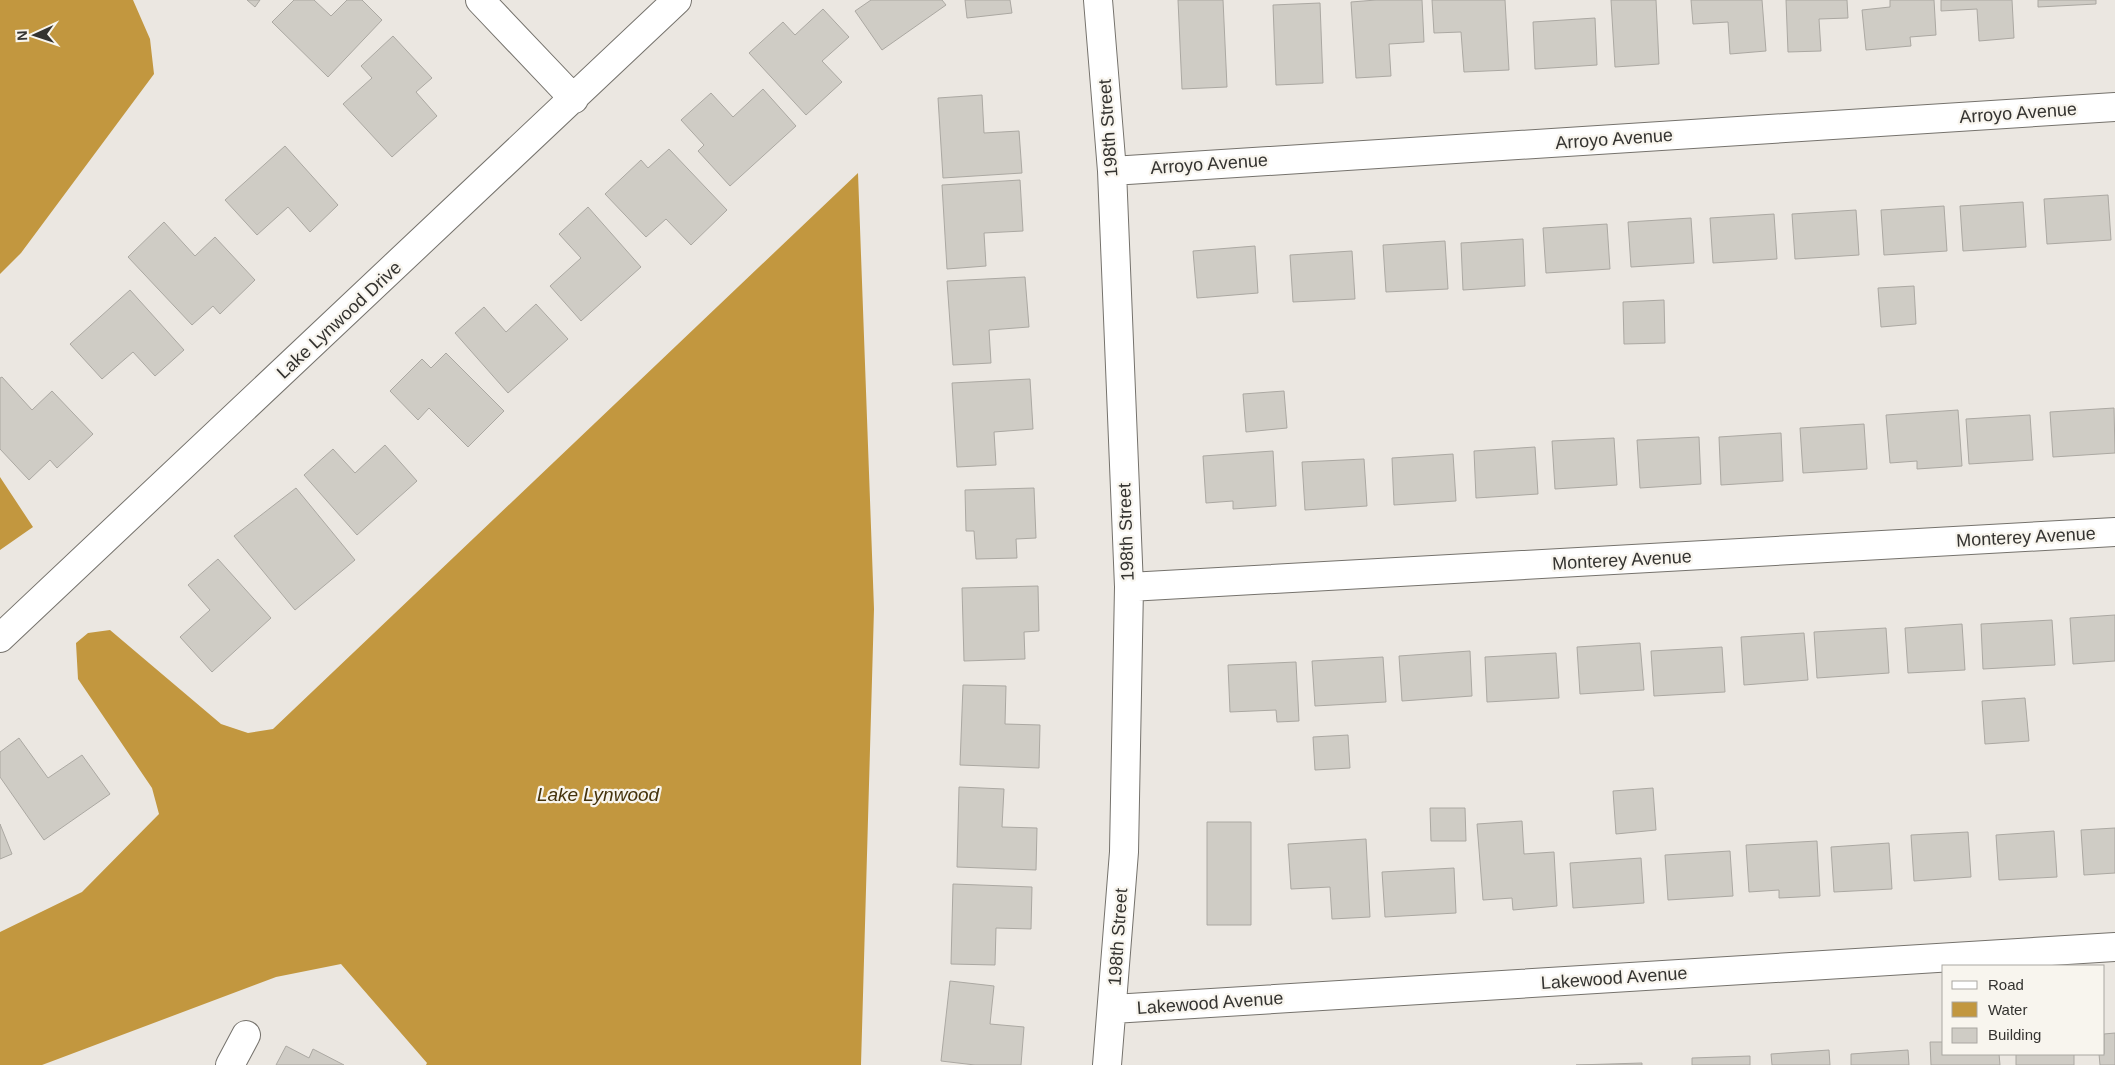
<svg xmlns="http://www.w3.org/2000/svg" width="2115" height="1065" viewBox="0 0 2115 1065" font-family="Arial,sans-serif">
<style>
.water{fill:#c2973f}
.building{fill:#cfccc5;stroke:#aba8a2}
.lines{fill:none;stroke-linecap:round;stroke-linejoin:round}
.street-casing{stroke:#75726c;stroke-width:30}
.street{stroke:#fff;stroke-width:28}
.labels{text-anchor:middle;dominant-baseline:central;stroke-width:4.5;stroke-linejoin:round;paint-order:stroke}
.street-label{font-size:18px;fill:#343330;stroke:#f8f5ee}
.water-label{font-size:19px;font-style:italic;fill:#44320b;stroke:#f8f5ee}
</style>
<rect width="100%" height="100%" fill="#ebe7e1"/>
<path class="water" d="M 0,0 L 133,0 L 150,39 L 154,74 L 21,253 L 0,274 Z
M 858,173 L 874,609 L 861,1065 L 426,1065 L 427,1063 L 341,964 L 276,977 L 42,1065 L 0,1065 L 0,932 L 82,892 L 159,814 L 152,788 L 78,679 L 76,643 L 88,633 L 110,630 L 221,724 L 248,733 L 273,729 Z
M 0,477 L 33,527 L 0,550 Z"/>
<path class="building" d="M 247,0 L 260,0 L 255,7 Z
M 294,0 L 314,0 L 331,16 L 347,0 L 362,0 L 382,20 L 328,77 L 272,22 Z
M 871,0 L 942,0 L 946,5 L 882,50 L 855,11 Z
M 965,0 L 1010,0 L 1012,13 L 967,18 Z
M 1178,0 L 1223,0 L 1227,87 L 1182,89 Z
M 1376,0 L 1422,0 L 1424,42 L 1389,44 L 1391,76 L 1356,78 L 1351,2 Z
M 1432,0 L 1505,0 L 1509,70 L 1464,72 L 1461,32 L 1434,33 Z
M 1611,0 L 1656,0 L 1659,64 L 1615,67 Z
M 1691,0 L 1762,0 L 1766,51 L 1730,54 L 1728,22 L 1693,24 Z
M 1786,0 L 1847,0 L 1848,18 L 1819,19 L 1821,51 L 1788,52 Z
M 1890,0 L 1934,0 L 1936,35 L 1910,37 L 1911,46 L 1866,50 L 1862,10 L 1890,7 Z
M 1941,0 L 2012,0 L 2014,38 L 1979,41 L 1977,9 L 1941,11 Z
M 2038,0 L 2096,0 L 2096,4 L 2038,7 Z
M 1320,3 L 1323,83 L 1276,85 L 1273,5 Z
M 823,9 L 849,37 L 822,61 L 842,82 L 806,115 L 749,53 L 783,22 L 795,35 Z
M 1595,18 L 1597,65 L 1535,69 L 1533,22 Z
M 393,36 L 432,78 L 416,92 L 437,116 L 392,157 L 343,104 L 372,78 L 361,66 Z
M 763,89 L 796,126 L 730,186 L 698,151 L 704,145 L 681,120 L 711,93 L 733,117 Z
M 982,95 L 984,133 L 1019,131 L 1022,173 L 943,178 L 938,98 Z
M 285,146 L 338,205 L 310,232 L 288,207 L 257,235 L 225,200 Z
M 669,149 L 727,210 L 691,245 L 666,219 L 646,237 L 605,194 L 641,160 L 648,168 Z
M 1020,180 L 1023,231 L 984,233 L 986,266 L 947,269 L 942,185 Z
M 2108,195 L 2111,240 L 2047,244 L 2044,199 Z
M 2023,202 L 2026,247 L 1963,251 L 1960,206 Z
M 1944,206 L 1947,251 L 1884,255 L 1881,210 Z
M 588,207 L 641,267 L 581,321 L 550,286 L 581,258 L 559,234 Z
M 1856,210 L 1859,255 L 1795,259 L 1792,214 Z
M 1774,214 L 1777,259 L 1713,263 L 1710,218 Z
M 1691,218 L 1694,263 L 1631,267 L 1628,222 Z
M 164,222 L 195,256 L 215,237 L 255,280 L 220,314 L 213,306 L 192,325 L 128,257 Z
M 1607,224 L 1610,269 L 1546,273 L 1543,228 Z
M 1523,239 L 1525,286 L 1463,290 L 1461,243 Z
M 1445,241 L 1448,289 L 1386,292 L 1383,245 Z
M 1255,246 L 1258,293 L 1197,298 L 1193,251 Z
M 1352,251 L 1355,299 L 1293,302 L 1290,255 Z
M 1025,277 L 1029,327 L 989,330 L 991,363 L 953,365 L 947,281 Z
M 1914,286 L 1916,324 L 1881,327 L 1878,288 Z
M 130,290 L 184,350 L 155,376 L 133,352 L 102,379 L 70,344 Z
M 1664,300 L 1665,343 L 1624,344 L 1623,302 Z
M 536,304 L 568,339 L 508,393 L 455,333 L 484,307 L 506,332 Z
M 446,353 L 504,411 L 468,447 L 429,408 L 418,420 L 390,391 L 422,359 L 431,368 Z
M 2,377 L 32,410 L 52,391 L 93,434 L 57,468 L 50,460 L 29,480 L 0,449 L 0,378 Z
M 1030,379 L 1033,429 L 994,432 L 996,465 L 957,467 L 952,383 Z
M 1284,391 L 1287,428 L 1246,432 L 1243,394 Z
M 2114,408 L 2115,453 L 2053,457 L 2050,412 Z
M 1958,410 L 1962,466 L 1917,469 L 1917,461 L 1890,463 L 1886,415 Z
M 2030,415 L 2033,460 L 1969,464 L 1966,419 Z
M 1864,424 L 1867,469 L 1803,473 L 1800,428 Z
M 1781,433 L 1783,481 L 1721,485 L 1719,437 Z
M 1699,437 L 1701,484 L 1640,488 L 1637,440 Z
M 1614,438 L 1617,485 L 1555,489 L 1552,441 Z
M 385,445 L 417,481 L 357,535 L 304,475 L 333,449 L 355,473 Z
M 1535,447 L 1538,494 L 1476,498 L 1474,451 Z
M 1273,451 L 1276,506 L 1233,509 L 1233,501 L 1206,503 L 1203,456 Z
M 1453,454 L 1456,501 L 1394,505 L 1392,458 Z
M 1364,459 L 1367,506 L 1305,510 L 1302,462 Z
M 296,488 L 355,560 L 295,610 L 234,536 Z
M 1034,488 L 1036,538 L 1016,539 L 1017,558 L 976,559 L 974,531 L 966,531 L 965,490 Z
M 218,559 L 271,618 L 212,672 L 180,637 L 210,610 L 188,585 Z
M 1038,586 L 1039,631 L 1024,632 L 1025,659 L 964,661 L 962,588 Z
M 2115,615 L 2115,661 L 2073,664 L 2070,618 Z
M 2052,620 L 2055,665 L 1983,669 L 1981,624 Z
M 1962,624 L 1965,670 L 1908,673 L 1905,628 Z
M 1886,628 L 1889,673 L 1817,678 L 1814,632 Z
M 1804,633 L 1808,680 L 1744,685 L 1741,637 Z
M 1640,643 L 1644,690 L 1580,694 L 1577,647 Z
M 1722,647 L 1725,692 L 1654,696 L 1651,651 Z
M 1470,651 L 1472,696 L 1402,701 L 1399,656 Z
M 1556,653 L 1559,698 L 1487,702 L 1485,657 Z
M 1383,657 L 1386,702 L 1315,706 L 1312,661 Z
M 1296,662 L 1299,721 L 1277,722 L 1276,710 L 1230,712 L 1228,665 Z
M 963,685 L 1006,686 L 1005,724 L 1040,725 L 1039,768 L 960,765 Z
M 2025,698 L 2029,741 L 1985,744 L 1982,701 Z
M 1348,735 L 1350,768 L 1315,770 L 1313,737 Z
M 19,738 L 48,778 L 82,755 L 110,794 L 44,840 L 0,777 L 0,752 Z
M 959,787 L 1004,789 L 1002,827 L 1037,828 L 1036,870 L 957,867 Z
M 1653,788 L 1656,830 L 1616,834 L 1613,791 Z
M 1430,808 L 1465,808 L 1466,841 L 1431,841 Z
M 1522,821 L 1524,854 L 1554,852 L 1557,906 L 1513,910 L 1512,898 L 1483,900 L 1477,824 Z
M 1207,822 L 1251,822 L 1251,925 L 1207,925 Z
M 0,824 L 12,854 L 0,859 Z
M 2115,828 L 2115,873 L 2084,875 L 2081,830 Z
M 2054,831 L 2057,877 L 1999,880 L 1996,835 Z
M 1968,832 L 1971,877 L 1914,881 L 1911,835 Z
M 1366,839 L 1370,917 L 1332,919 L 1330,887 L 1291,889 L 1288,844 Z
M 1817,841 L 1820,896 L 1779,898 L 1779,890 L 1749,892 L 1746,845 Z
M 1889,843 L 1892,889 L 1834,892 L 1831,847 Z
M 1730,851 L 1733,896 L 1668,900 L 1665,855 Z
M 1641,858 L 1644,903 L 1573,908 L 1570,863 Z
M 1454,868 L 1456,913 L 1385,917 L 1382,872 Z
M 953,884 L 1032,887 L 1031,929 L 996,928 L 995,965 L 951,964 Z
M 950,981 L 994,986 L 990,1024 L 1024,1027 L 1021,1065 L 975,1065 L 941,1061 Z
M 2115,1033 L 2115,1065 L 2100,1065 L 2099,1054 L 2104,1054 L 2104,1034 Z
M 1930,1042 L 1944,1042 L 1944,1054 L 1999,1054 L 2000,1065 L 1931,1065 Z
M 286,1046 L 309,1058 L 313,1049 L 344,1065 L 276,1065 Z
M 1829,1050 L 1830,1065 L 1772,1065 L 1771,1054 Z
M 1908,1050 L 1909,1065 L 1851,1065 L 1851,1054 Z
M 2016,1054 L 2074,1054 L 2074,1065 L 2016,1065 Z
M 1750,1056 L 1750,1065 L 1692,1065 L 1692,1058 Z
M 1642,1063 L 1642,1065 L 1576,1065 Z"/>
<g class="lines">
<g class="street-casing">
<path id="street" d="M 480,0 L 574,99
M 1098,0 L 1112,171 L 1129,587 L 1124,852 L 1107,1065
M 1112,171 L 2115,107
M 1129,587 L 2115,532
M 0,638 L 677,0
M 1113,1009 L 2115,947
M 230,1065 L 246,1035"/>
</g>
<use href="#street" class="street"/>
</g>
<g class="labels">
<g class="street-label">
<text transform="translate(2018 113) rotate(-4)">Arroyo Avenue</text>
<text transform="translate(1108 128) rotate(-94)">198th Street</text>
<text transform="translate(1614 139) rotate(-4)">Arroyo Avenue</text>
<text transform="translate(1209 164) rotate(-4)">Arroyo Avenue</text>
<text transform="translate(339 320) rotate(-43)">Lake Lynwood Drive</text>
<text transform="translate(1126 532) rotate(-92)">198th Street</text>
<text transform="translate(2026 537) rotate(-3)">Monterey Avenue</text>
<text transform="translate(1622 560) rotate(-3)">Monterey Avenue</text>
<text transform="translate(1118 937) rotate(-86)">198th Street</text>
<text transform="translate(1614 978) rotate(-4)">Lakewood Avenue</text>
<text transform="translate(1210 1003) rotate(-4)">Lakewood Avenue</text>
</g>
<g class="water-label">
<text x="598" y="794">Lake Lynwood</text>
</g>
</g>
<rect x="1942" y="965" width="162" height="90" fill="#f8f5ee" stroke="#aaa7a2"/>
<rect x="1952" y="981" width="25" height="8" fill="#ffffff" stroke="#aaa7a2"/>
<text x="1988" y="990" font-size="15" fill="#343330">Road</text>
<rect x="1952" y="1002" width="25" height="15" fill="#c2973f" stroke="#aaa7a2"/>
<text x="1988" y="1015" font-size="15" fill="#343330">Water</text>
<rect x="1952" y="1028" width="25" height="15" fill="#cfccc5" stroke="#aaa7a2"/>
<text x="1988" y="1040" font-size="15" fill="#343330">Building</text>
<g transform="translate(35 35) rotate(267)" stroke="#f8f5ee" stroke-width="4" paint-order="stroke">
<path d="M0-4L9 19L0 12L-9 19Z" fill="#343330"/>
<text y="-8" font-size="14" font-weight="bold" text-anchor="middle" fill="#343330">N</text>
</g>
</svg>
